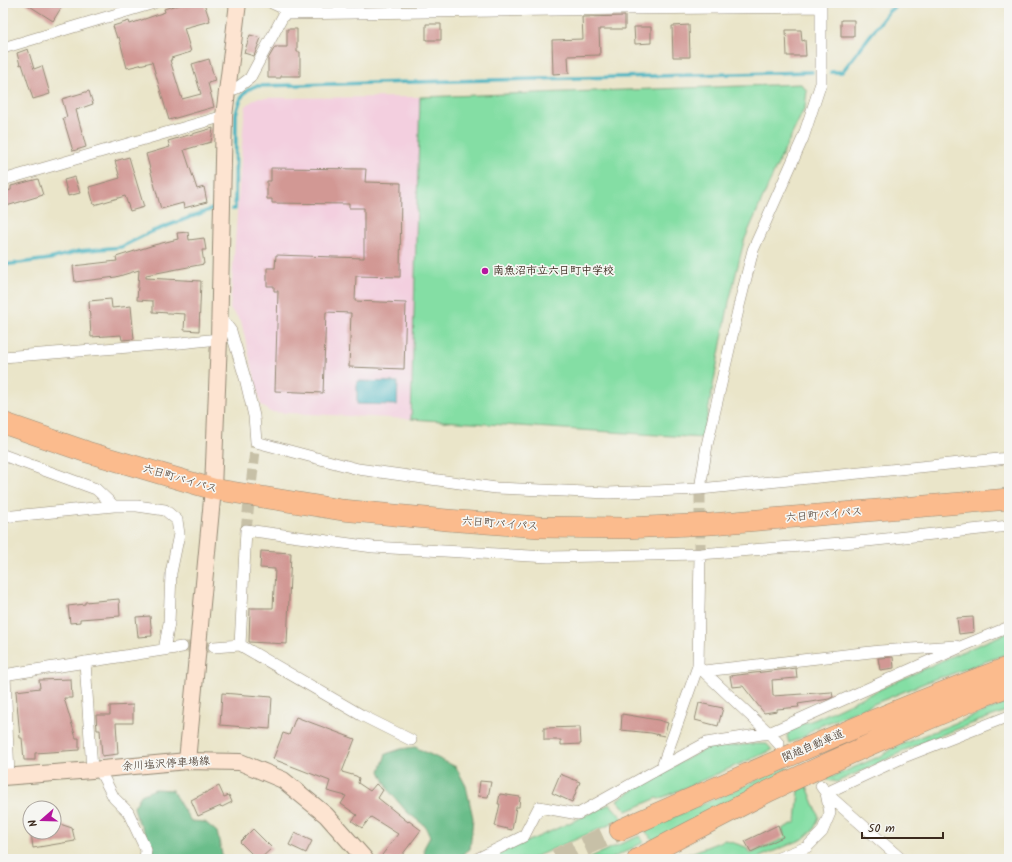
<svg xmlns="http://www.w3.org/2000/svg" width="1012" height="862" viewBox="0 0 1012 862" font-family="Kalam,'Klee One',sans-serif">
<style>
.built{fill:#f3cfdf}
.green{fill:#84dea4;stroke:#608461}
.forest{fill:#6bbd8a;stroke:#537454}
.water{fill:#44b2c0;stroke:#406e6f}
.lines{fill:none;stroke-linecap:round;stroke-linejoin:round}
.stream{stroke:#44b2c0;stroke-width:3.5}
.building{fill:#d29894}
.street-tunnel{stroke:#c7c0a7;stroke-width:11;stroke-dasharray:11 5.5;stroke-linecap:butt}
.highway-tunnel{stroke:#c7c0a7;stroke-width:21;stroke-dasharray:21 10;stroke-linecap:butt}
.street-casing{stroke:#928874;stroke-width:12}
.secondary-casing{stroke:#928874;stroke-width:18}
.highway-casing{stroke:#928874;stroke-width:22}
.street{stroke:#fff;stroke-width:11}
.secondary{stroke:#fde4d1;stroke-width:16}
.highway{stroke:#fbbb8d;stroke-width:21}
.poi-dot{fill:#b5179e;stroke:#f6f6f2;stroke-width:1.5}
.labels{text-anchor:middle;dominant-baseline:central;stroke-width:3.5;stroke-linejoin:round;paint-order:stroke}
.poi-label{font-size:11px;font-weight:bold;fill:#3b2a1e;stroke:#f6f6f2;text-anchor:start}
.street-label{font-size:11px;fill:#3b2a1e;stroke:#f6f6f2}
</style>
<rect width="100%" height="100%" fill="#f6f6f2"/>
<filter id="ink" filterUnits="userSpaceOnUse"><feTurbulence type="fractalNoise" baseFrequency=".025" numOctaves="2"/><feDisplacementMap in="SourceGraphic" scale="8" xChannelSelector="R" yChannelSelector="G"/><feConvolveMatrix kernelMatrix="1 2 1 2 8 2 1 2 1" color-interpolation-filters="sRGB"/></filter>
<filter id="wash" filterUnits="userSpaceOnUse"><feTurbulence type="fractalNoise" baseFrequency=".012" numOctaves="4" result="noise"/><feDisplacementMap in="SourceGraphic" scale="16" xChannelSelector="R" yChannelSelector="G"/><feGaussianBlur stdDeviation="0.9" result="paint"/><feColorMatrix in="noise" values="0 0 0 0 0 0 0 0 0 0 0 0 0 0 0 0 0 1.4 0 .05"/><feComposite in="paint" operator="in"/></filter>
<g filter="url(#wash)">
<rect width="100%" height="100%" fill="#eae5c9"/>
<path class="built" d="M 801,84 L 807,91 L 805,107 L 775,170 L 744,241 L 729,302 L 703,438 L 411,419 L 270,412 L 261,405 L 241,321 L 230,309 L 244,119 L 246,106 L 256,98 L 420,97 Z"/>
<path class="green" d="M 801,84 L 807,91 L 805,107 L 775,170 L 744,241 L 729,302 L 703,438 L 411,419 L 420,97 Z
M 1009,632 L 1009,653 L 946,676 L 937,678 L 815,728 L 805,736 L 789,743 L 787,736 L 791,728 L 816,719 L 952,656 Z
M 1009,702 L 1009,710 L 944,734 L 902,751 L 900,753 L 837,782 L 828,780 L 826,777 L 832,775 L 834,776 L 883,755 L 893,748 L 912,740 Z
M 754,744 L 767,744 L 772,750 L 659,799 L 657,798 L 627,811 L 617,800 L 679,763 L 707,748 Z
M 787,767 L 790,771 L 654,841 L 644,830 Z
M 807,786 L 819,817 L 814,829 L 803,839 L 755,859 L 675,859 L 725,840 L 746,847 L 750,854 L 785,838 L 782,829 L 796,822 L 799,790 Z
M 610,804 L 623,819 L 530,859 L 488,859 L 488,858 C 530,841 570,823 610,804 Z
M 639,836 L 644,842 L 611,859 L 586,859 Z"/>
<path class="forest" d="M 415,747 L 456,767 L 466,786 L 473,818 L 470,849 L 456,859 L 425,859 L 424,848 L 430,837 L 425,826 L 407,812 L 389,791 L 380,771 L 386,754 L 401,749 Z
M 155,789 L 172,790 L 180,804 L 191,821 L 205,822 L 217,832 L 223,859 L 148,859 L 151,851 L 148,838 L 137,819 L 134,807 L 141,795 Z"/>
<path class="water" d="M 357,381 L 398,382 L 397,405 L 357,404 Z"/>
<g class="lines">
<path class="stream" d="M 831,72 L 842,72 L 889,11 L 897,5 L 905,3
M 232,209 L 235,209 L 236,114 C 240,100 241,92 255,86 L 812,72
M 3,265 L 50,259 L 79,251 L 121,247 L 151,232 L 212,209"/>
</g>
<g id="blocks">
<path class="building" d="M 25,3 L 64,3 L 53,21 Z
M 186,3 L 204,3 L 210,21 L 184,28 L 191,52 L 171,58 L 172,60 L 170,60 L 182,99 L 201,94 L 192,64 L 209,59 L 215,81 L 208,83 L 214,107 L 169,120 L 152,62 L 127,68 L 119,37 L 117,38 L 113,26 L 129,21 L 130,24 L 165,12 L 164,9 L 176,5 L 176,6 Z
M 625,16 L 625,29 L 599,29 L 600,55 L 568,56 L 569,73 L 553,74 L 552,40 L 583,39 L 582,17 Z
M 841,20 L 854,20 L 854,37 L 841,37 Z
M 426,24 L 441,24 L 441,40 L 426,40 Z
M 689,25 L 690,57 L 673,57 L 672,26 Z
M 634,27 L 651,27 L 651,43 L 635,44 Z
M 287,29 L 297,29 L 297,52 L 300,52 L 300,76 L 281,76 L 281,78 L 268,78 L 268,59 L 275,47 L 287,47 Z
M 786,30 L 801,30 L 802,41 L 805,40 L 806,56 L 787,56 Z
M 250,35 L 261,38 L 254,56 L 244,53 Z
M 28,49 L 34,69 L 42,66 L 50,94 L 33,99 L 22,64 L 20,65 L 17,53 Z
M 89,91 L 93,104 L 76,110 L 86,147 L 73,151 L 63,118 L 67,117 L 62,99 Z
M 213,128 L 211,142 L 184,150 L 197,189 L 204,187 L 207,202 L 184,208 L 183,203 L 161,209 L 146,154 L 170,147 L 168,141 Z
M 129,157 L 144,207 L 130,211 L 125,196 L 94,205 L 89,187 L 120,178 L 115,161 Z
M 271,168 L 366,169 L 365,182 L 401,183 L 400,277 L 356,276 L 355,301 L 406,303 L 404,369 L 349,367 L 351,313 L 326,312 L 323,393 L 275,391 L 278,291 L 274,291 L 274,286 L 267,286 L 267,268 L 275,268 L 276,255 L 364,258 L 364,208 L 349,208 L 349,204 L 272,203 L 272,199 L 267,199 L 267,181 L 271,181 Z
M 75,177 L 80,193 L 68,196 L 64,180 Z
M 38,179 L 43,195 L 3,207 L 3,192 L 11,190 L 11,186 Z
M 188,232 L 189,240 L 204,238 L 206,250 L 202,250 L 204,264 L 146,275 L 146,278 L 201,281 L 199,331 L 184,330 L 185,314 L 153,312 L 153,301 L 137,300 L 139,270 L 116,277 L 75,282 L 73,266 L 117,261 L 116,257 L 154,245 L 178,239 L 177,233 Z
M 111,299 L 112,308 L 131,306 L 134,339 L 122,340 L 121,335 L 91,337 L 89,301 Z
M 261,551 L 291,553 L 287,644 L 249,642 L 250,608 L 273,608 L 275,569 L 260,568 Z
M 119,599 L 120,616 L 80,619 L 80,622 L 70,623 L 68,606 L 85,604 L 85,602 Z
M 150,616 L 152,636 L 138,637 L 136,617 Z
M 973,617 L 974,632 L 959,634 L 957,618 Z
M 893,657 L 894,668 L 880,670 L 878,658 Z
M 796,668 L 797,678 L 772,680 L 773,696 L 832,692 L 833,697 L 829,699 L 798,704 L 799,707 L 777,709 L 777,711 L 764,713 L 743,686 L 732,687 L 730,676 Z
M 71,679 L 72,698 L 64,698 L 76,738 L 79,738 L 79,750 L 35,753 L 35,760 L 24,760 L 22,738 L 20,738 L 16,691 L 40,688 L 39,680 Z
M 222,693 L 272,697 L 270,729 L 220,725 Z
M 699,703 L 723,708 L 718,726 L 695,720 Z
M 133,705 L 133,723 L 116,723 L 118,754 L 102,756 L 100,730 L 97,730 L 96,715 L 110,715 L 110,706 Z
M 622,714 L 658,720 L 668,723 L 664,736 L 651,733 L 621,730 Z
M 296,717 L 355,739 L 342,772 L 356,776 L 359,778 L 358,783 L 370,791 L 376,784 L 383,790 L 378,798 L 408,822 L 409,821 L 421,830 L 399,859 L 379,859 L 398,834 L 371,817 L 362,828 L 352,821 L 357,815 L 341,804 L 346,796 L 327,791 L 330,781 L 273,759 L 283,733 L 289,735 Z
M 580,727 L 581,744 L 561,745 L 561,740 L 544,740 L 544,728 Z
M 560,774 L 580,782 L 572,802 L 552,793 Z
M 480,781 L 491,782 L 488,797 L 478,796 Z
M 219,786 L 224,797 L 229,795 L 232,802 L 222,807 L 221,806 L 198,816 L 191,800 Z
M 500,794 L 520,797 L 519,807 L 516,807 L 512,830 L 495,826 L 500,804 L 498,804 Z
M 54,822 L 72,828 L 75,841 L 33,848 L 31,832 L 54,832 Z
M 778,825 L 783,837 L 751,852 L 745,841 Z
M 253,829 L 272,848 L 260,859 L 257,859 L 240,842 Z
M 295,833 L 312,841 L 306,853 L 289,845 Z"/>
</g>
</g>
<g filter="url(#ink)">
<use href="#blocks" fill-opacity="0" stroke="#928874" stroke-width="1"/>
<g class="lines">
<path class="street-tunnel" d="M 246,530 L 256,442
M 700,554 L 700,489
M 182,647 L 214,647"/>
<path class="highway-tunnel" d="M 556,859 L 620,830"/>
<g class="street-casing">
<path id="street" d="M 272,3 L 287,10
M 285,14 L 628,9 L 821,7
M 3,48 L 154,3
M 226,92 L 237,88 L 250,78 L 290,3
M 3,180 L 224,116
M 220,316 L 231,331 L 245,378 L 254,416 L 256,442 L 358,469 L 496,488 L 608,493 L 700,489 L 1009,458
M 3,357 L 180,343 L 219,339
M 3,455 L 96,489 L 114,506
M 700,489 L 707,445 L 739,306 L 753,250 L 803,138 L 821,83 L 821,3
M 3,517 L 114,506 L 137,506 L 165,510 L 177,520 L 179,534 L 171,573 L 169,623 L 164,650
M 240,645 L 246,530 L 373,547 L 549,557 L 700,554 L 867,541 L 1009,526
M 214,647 L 240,645 L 361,715 L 411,740
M 85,662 L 92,770
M 701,669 L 769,733 L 779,744
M 704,671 L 880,651 L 956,646
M 5,674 L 9,777
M 3,675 L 182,647
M 662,767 L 698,666 L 700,554
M 99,769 L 114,798 L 128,812 L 146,850 L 145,859
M 821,786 L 826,793 L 901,859
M 826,793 L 904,757 L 1009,716
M 477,859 L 524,836 L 539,807 L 578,814 L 662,767 L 706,743 L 769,733 L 965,645 L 1009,627
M 776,859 L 807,847 L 822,832 L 830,813 L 826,793"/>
</g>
<g class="secondary-casing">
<path id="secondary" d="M 187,761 L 213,489 L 219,339 L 224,116 L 238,3
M 3,777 L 92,770 L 187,761 L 240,762 L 283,780 L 326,815 L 365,859"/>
</g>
<g class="highway-casing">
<path id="highway" d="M 3,423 L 87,452 L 213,489 L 342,510 L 447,520 L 539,527 L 626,528 L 711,524 L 1009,499
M 620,830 C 749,773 877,716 1009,667
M 638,859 L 769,791 L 829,763 L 898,732 L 980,697 L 1009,686"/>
</g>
<use href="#street" class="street"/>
<use href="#secondary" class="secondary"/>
<use href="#highway" class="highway"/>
</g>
</g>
<circle class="poi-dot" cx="485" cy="271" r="4"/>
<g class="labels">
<g class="poi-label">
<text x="493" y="271">南魚沼市立六日町中学校</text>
</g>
<g class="street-label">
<text transform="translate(180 479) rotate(16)">六日町バイパス</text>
<text transform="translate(824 515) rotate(-5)">六日町バイパス</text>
<text transform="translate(500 524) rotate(4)">六日町バイパス</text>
<text transform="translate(813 746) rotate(-23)">関越自動車道</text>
<text transform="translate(166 764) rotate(-4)">余川塩沢停車場線</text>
</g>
</g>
<rect width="1012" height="862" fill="none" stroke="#f6f6f2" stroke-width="16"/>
<g transform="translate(42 820) rotate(250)"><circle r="19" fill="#f6f6f2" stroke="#aba49d"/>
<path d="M0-3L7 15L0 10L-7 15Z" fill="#b5179e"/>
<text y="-6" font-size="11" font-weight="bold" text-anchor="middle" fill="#3b2a1e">N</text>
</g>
<path d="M862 832v6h81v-6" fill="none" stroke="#3b2a1e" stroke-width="2"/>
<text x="868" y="832" font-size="12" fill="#3b2a1e" stroke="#f6f6f2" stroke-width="3" paint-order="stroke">50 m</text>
</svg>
